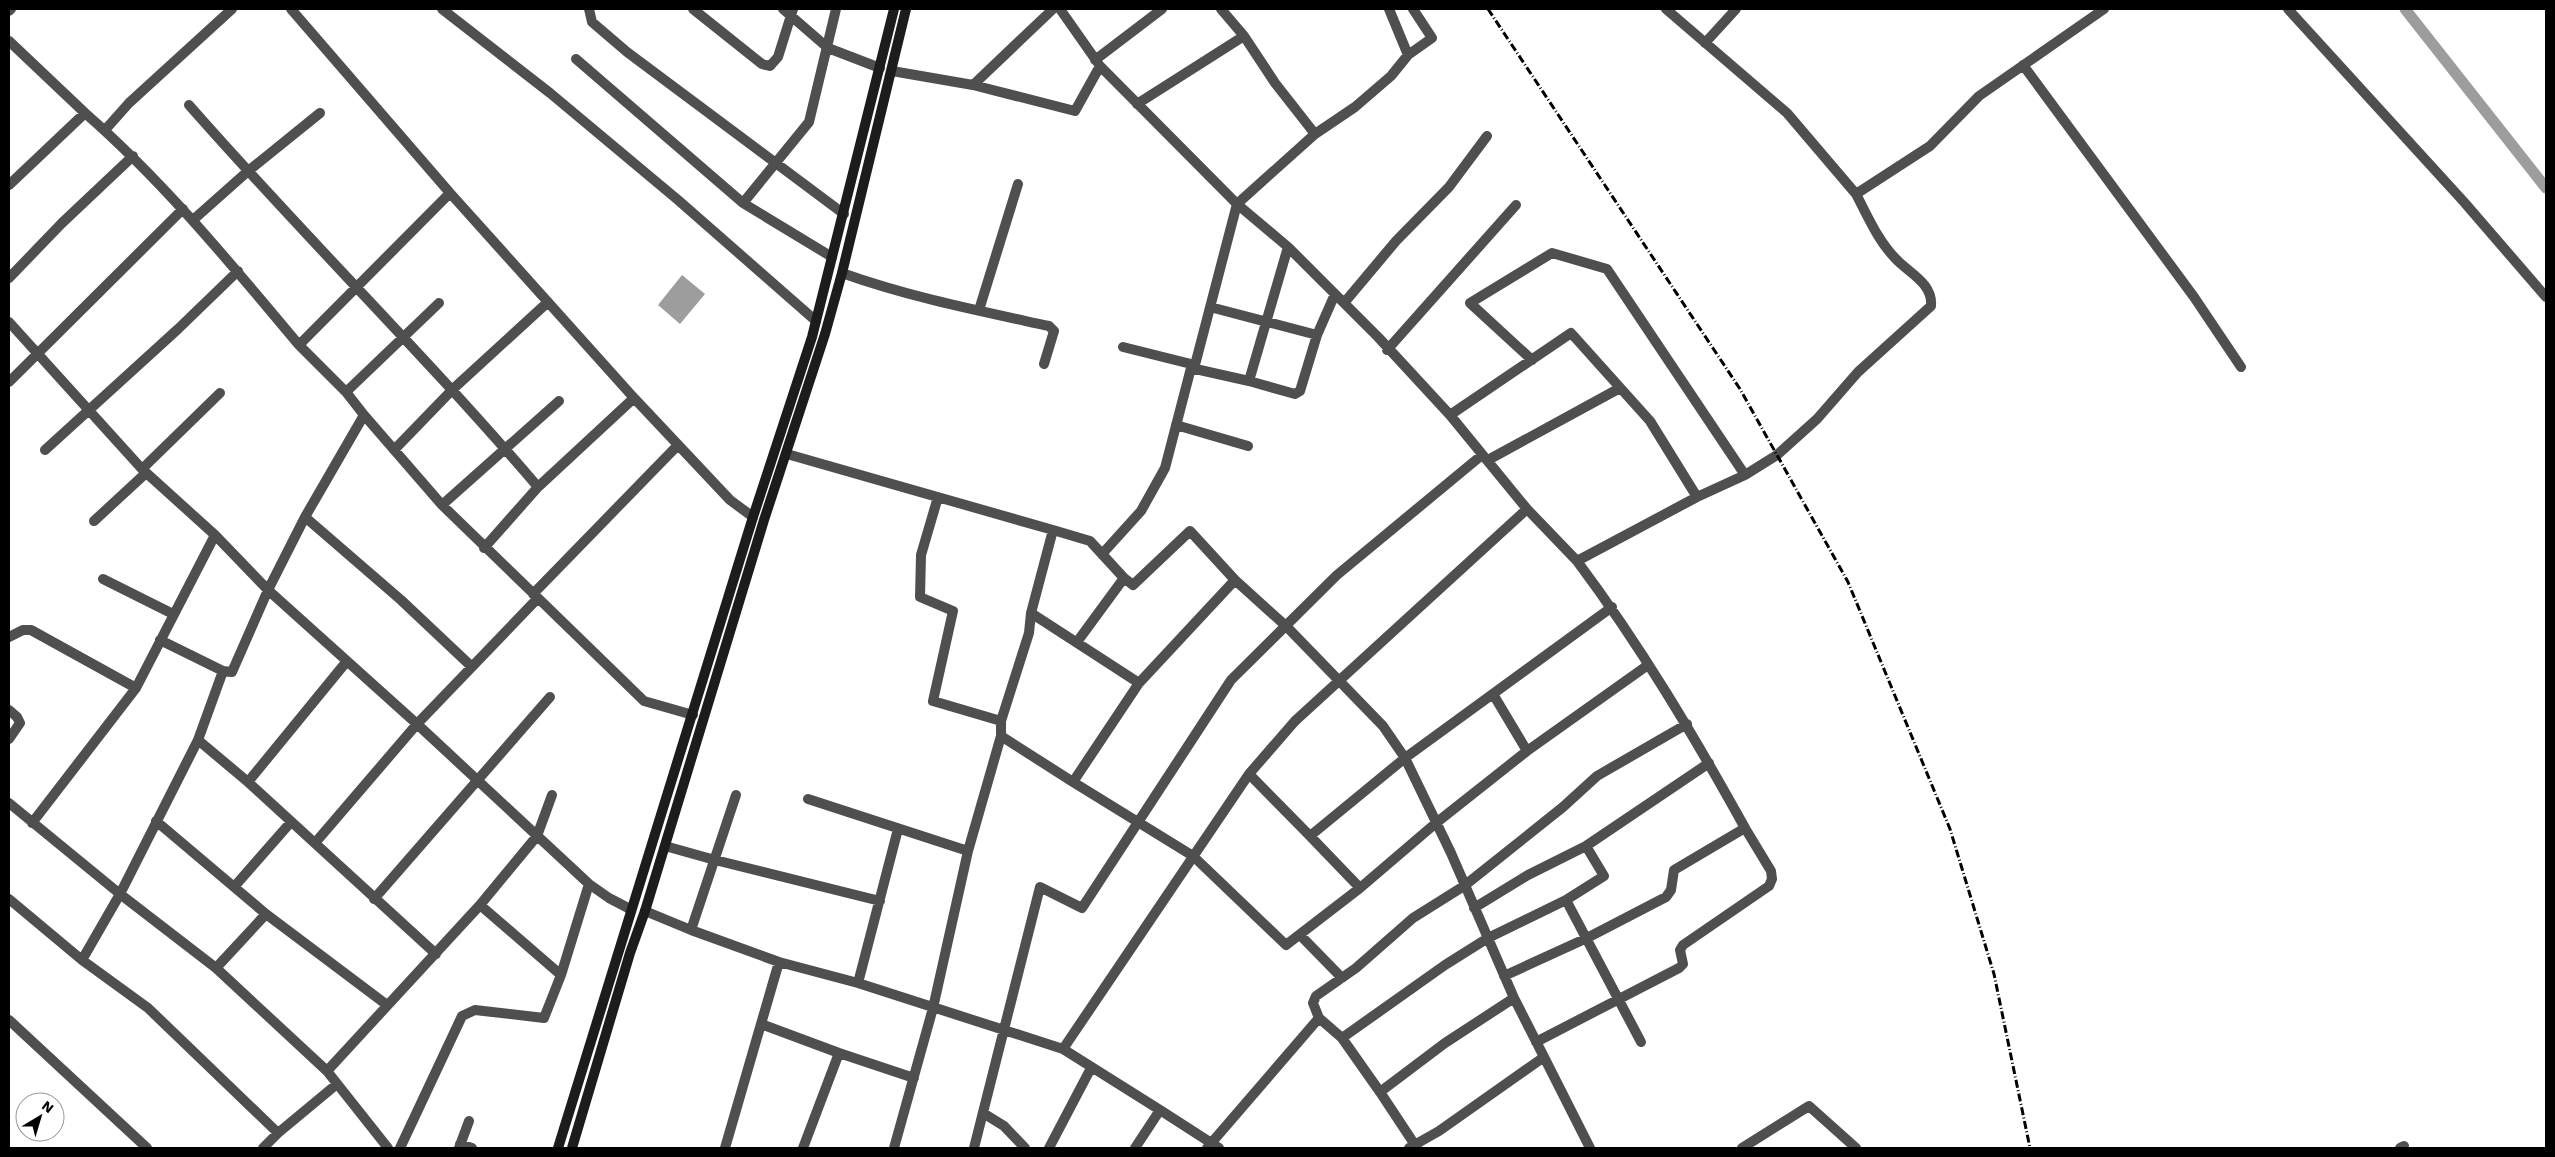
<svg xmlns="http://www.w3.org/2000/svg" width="2555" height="1157" viewBox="0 0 2555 1157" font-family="'Work Sans',sans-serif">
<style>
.water{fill:#9d9d9d}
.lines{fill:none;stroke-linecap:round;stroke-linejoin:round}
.canal{stroke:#9d9d9d;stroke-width:11}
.minor{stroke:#4f4f4f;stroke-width:10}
.secondary{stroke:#1c1c1c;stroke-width:10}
.rail{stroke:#000;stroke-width:3;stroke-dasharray:8 2.5 1 2.5;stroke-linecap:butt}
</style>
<rect width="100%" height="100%" fill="#fff"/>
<path class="water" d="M 682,275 L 705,294 L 680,324 L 658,305 Z"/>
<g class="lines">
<path class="canal" d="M 2405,9 L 2546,188"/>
<path class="minor" d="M 291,9 L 450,193
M 442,9 L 550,93 L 678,200 L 816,321
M 589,9 L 592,22 L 627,52 L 844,214
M 693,9 L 762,64 L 770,66 L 778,57 L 793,9
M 783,9 L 828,48 L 880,68
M 1053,9 L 973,85 L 1075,111 L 1100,66
M 1060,9 L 1100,66 L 1237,204 L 1288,247 L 1378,337 L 1450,415 L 1527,509 L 1577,561
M 1221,9 L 1244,36
M 1389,9 L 1408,55
M 1666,9 L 1787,113 L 1856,194 L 1930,146 L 1979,96 L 2104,9
M 2288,9 L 2464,202 L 2546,297
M 9,11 L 11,9
M 9,41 L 85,113
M 1705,43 L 1736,9
M 576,59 L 743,203 L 832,257
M 1095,60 L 1162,9
M 2023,65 L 2194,297 L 2241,367
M 892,71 L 973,85
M 1137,104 L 1244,36 L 1275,83 L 1315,134
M 189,105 C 303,235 426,356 538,487
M 105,130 L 129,103 L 232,9
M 9,185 L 85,113 C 165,183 231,264 299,345
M 743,203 L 809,122 L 836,9
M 193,220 L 247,172 L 320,113
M 842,273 C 909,297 980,311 1049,326 L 1054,331 L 1044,364
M 9,278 L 62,223 L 133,156
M 1344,303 L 1396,241 L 1449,187 L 1487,136
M 1210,307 L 1317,335
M 979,310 L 1018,184
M 9,322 L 142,469 L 215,535
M 1123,347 L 1195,365 L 1237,204 L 1315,134 L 1355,107 L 1391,76 L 1408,55 L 1432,38 L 1413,9
M 1387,350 L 1516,205
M 1249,381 L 1295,394 L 1300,391 L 1317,335 L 1335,294
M 9,382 L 183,209
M 346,392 L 439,303
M 364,415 L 346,392 L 299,345 L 450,193 L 634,398 L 730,500 L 753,517
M 1450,415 L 1571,333 L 1650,421 L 1697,497
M 1176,425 L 1248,446
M 45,450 L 178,329 L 238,271
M 394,450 L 453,389 L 548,302
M 787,454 L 1053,530 L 1031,613 L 1029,633 L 1001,721 L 1001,736 L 968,851 L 933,1008 L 894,1148
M 1488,460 L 1620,388
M 142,469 L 220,393
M 1745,475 L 1777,455 L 1817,419 L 1858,372 L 1931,306 C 1933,284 1911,274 1898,261 C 1879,243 1868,217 1856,194
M 938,497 L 921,555 L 920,597 L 953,611 L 933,701 L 1001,721
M 442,505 L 559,401
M 305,517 L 401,600 L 472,667
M 94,521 L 146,473
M 1053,530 L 1090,541 L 1124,578 L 1133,585 L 1190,531 L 1235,580 L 1287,627 L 1383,726 L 1405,758 L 1451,853 L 1514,998 L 1544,1057 L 1439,1131 L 1409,1148
M 484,548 L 538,487 L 634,398
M 1103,553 L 1141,511 L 1165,468 L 1191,368 L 1249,381 L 1288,247
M 103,579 L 173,614
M 1235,580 L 1139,683 L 1073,782 L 1193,856 L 1286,945 L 1360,888 L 1436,823 L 1527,751 L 1648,665
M 533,594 L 678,445
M 1031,613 L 1139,683
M 9,637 L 23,630 L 31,630 L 136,688
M 160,640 L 223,671 L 232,672 L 268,590 L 305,517 L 364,415 L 442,505 L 538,598
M 1077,642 L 1124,578
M 1493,694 L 1527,751
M 9,710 L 17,717 L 20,723 L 9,739
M 1001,736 L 1073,782
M 198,740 L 223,671
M 1249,774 L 1310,836
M 248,782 L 347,661
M 808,799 L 968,851
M 9,803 L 120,894 L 216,968 L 327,1071 L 388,1148
M 156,821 L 266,914 L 387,1005
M 32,823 L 136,688 L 215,535 L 268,590 L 417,724 L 538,598 L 644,701 L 693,715
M 315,843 L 417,724 L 589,884 L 609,898 L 630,909
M 665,846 L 715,860 L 880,901
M 1586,846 L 1709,763
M 234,887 L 291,822
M 1360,888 L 1310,836 L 1405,758 L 1612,607
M 9,899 L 82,960
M 374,899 L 550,697
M 1566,900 L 1641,1042
M 480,905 L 561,975
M 645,911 L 691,930 L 779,962 L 858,983 L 1063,1049 L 1160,1110 L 1135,1148
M 691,930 L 736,795
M 1301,936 L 1342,978
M 216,968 L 266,914
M 1504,976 L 1587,938 L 1666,897 L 1671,890 L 1674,870 L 1745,828 C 1694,736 1640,645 1577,561 L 1697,497 L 1745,475 L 1607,269 L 1552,253 L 1470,303 L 1532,360
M 858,983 L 898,829
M 9,1020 L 147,1148
M 761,1024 L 779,962
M 1342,1038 L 1319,1018 L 1313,1003 L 1316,996 L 1356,968 L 1413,918 L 1464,886 L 1563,807 L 1597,776 L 1687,724
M 1536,1042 L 1679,968 L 1683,964 L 1680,950 L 1683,945 L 1769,886 L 1772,879 L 1771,871 L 1745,828
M 1063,1049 L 1249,774 L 1295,721 L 1527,509
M 839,1053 L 914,1078
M 1544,1057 L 1590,1148
M 327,1071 L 480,905 L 537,836 L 552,795
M 337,1084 L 278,1133 L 148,1008 L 82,960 L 120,894 L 198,740 L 248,782 L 436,954
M 1380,1092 L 1342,1038 L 1445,965 L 1488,938 L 1566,900 L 1604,876 L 1586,846 L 1528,875 L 1474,908
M 1160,1110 L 1219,1148
M 983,1113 L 1004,1126 L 1025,1148
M 460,1144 L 472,1148
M 263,1148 L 278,1133
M 400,1148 L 462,1016 L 475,1010 L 544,1018 L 561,975 L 589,884
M 459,1148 L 469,1121
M 725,1148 L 761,1024 L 839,1053 L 803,1148
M 974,1148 L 1040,887 L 1082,908 L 1231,680 L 1337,575 L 1482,455
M 1049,1148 L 1091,1068
M 1207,1148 L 1319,1018
M 1417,1148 L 1380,1092 L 1445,1043 L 1514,998
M 1742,1148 L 1809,1106 L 1856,1148
M 2400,1148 L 2404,1146"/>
<path class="secondary" d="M 558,1148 L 753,517 L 812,337 L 894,9
M 572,1148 L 630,953 L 645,911 L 764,520 L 825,334 L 842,273 L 906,9"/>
<path class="rail" d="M 1488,9 L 1740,389 L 1848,582 L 1950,829 L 1994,974 L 2030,1148"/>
</g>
<rect width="2555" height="1157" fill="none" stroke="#000000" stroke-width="20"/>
<g transform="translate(40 1117) rotate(38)"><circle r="24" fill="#ffffff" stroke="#999999"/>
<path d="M0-4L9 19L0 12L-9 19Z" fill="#000000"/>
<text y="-8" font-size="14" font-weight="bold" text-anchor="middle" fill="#000000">N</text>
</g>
</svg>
